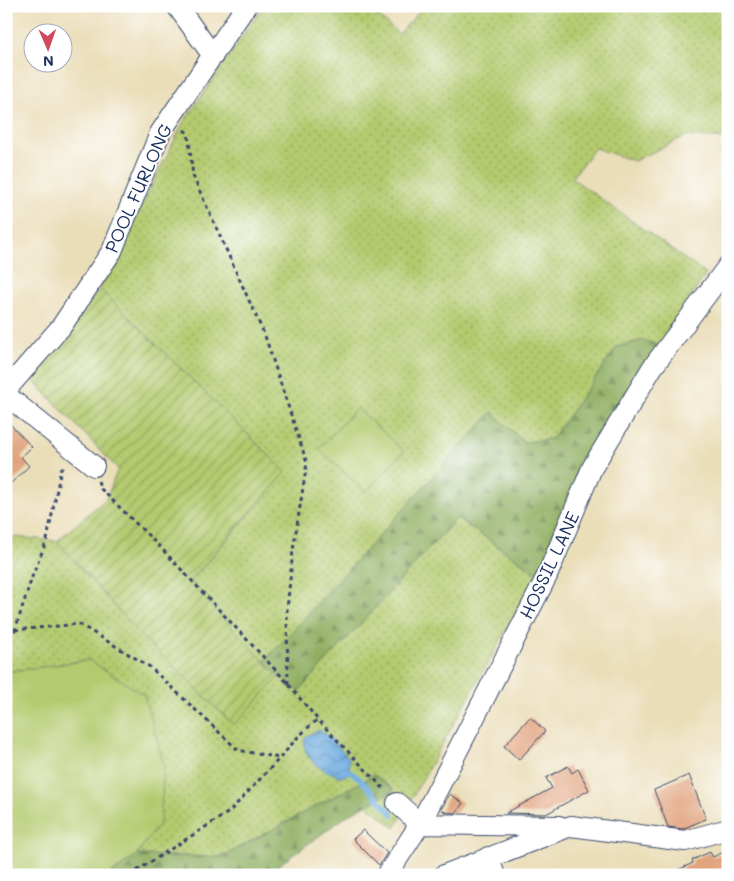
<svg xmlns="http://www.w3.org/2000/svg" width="734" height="881" viewBox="0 0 734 881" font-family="Mali,sans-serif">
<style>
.grass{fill:url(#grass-dots);stroke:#687c66}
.forest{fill:url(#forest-firs);stroke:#556e60}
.garden{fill:url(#garden-furrows);stroke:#687c66}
.pitch{fill:#b4ca6e;stroke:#687c66}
.water{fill:url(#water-waves);stroke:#446d9e}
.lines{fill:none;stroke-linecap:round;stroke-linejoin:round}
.stream{stroke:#6cabdf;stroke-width:5}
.building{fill:#e2a47f}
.minor-casing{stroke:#3a496c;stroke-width:22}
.path{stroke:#3a496c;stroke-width:3;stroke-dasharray:4 4;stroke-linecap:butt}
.minor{stroke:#fff;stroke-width:20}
.labels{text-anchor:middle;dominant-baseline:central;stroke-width:4;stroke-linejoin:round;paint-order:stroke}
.street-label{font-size:18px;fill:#1b2f5e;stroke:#fff}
</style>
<defs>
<pattern id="grass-dots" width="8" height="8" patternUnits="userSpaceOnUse" patternTransform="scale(1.25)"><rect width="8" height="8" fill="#b4ca6e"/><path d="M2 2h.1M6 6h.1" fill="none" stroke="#92a45e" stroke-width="1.8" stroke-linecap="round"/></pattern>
<pattern id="forest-firs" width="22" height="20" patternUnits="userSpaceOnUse" patternTransform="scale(1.25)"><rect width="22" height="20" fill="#8fae61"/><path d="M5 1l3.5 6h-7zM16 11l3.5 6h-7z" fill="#748e53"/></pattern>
<pattern id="garden-furrows" width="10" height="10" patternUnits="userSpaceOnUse" patternTransform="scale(1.25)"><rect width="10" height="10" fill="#b4ca6e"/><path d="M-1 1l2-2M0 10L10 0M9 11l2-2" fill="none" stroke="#92a45e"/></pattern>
<pattern id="water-waves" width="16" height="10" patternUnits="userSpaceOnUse" patternTransform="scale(1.25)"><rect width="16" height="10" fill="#6cabdf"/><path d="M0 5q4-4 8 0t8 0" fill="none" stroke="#588cb8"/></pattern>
</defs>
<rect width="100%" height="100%" fill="#fff"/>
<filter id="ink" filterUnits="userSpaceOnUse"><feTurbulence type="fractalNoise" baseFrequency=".02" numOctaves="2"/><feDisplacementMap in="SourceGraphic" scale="10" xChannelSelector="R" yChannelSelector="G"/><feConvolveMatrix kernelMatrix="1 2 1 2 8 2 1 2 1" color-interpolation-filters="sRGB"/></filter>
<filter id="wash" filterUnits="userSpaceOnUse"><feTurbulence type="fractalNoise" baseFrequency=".0096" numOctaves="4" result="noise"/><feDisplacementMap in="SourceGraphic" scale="20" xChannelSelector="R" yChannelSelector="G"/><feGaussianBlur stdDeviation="1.12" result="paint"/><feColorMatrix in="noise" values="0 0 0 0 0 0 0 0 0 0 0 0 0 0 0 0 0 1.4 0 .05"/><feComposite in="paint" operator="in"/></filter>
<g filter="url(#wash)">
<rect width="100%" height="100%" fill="#eadeb9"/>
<path class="grass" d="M 263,6 L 367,6 L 399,34 L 424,6 L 728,6 L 728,139 L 686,136 L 634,161 L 595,148 L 572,178 L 706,274 L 658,345 L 643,340 L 617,347 L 552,439 L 524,442 L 492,412 L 264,662 L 189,583 L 286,472 L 100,289 L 183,123 Z
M 457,518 L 538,574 L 395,828 L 367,805 L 394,790 L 374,775 L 221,857 L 136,855 L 160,823 L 89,660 L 6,672 L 6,536 L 57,541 L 140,635 L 233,724 L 279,677 L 284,679 L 299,691 Z"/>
<path class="forest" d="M 643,340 L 658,345 L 538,574 L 457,518 L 299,691 L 284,679 L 279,677 L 264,662 L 492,412 L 524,442 L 552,439 L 617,347 Z
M 374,775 L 394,790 L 351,813 L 265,875 L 109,875 L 136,855 L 221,857 Z"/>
<path class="garden" d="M 100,289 L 286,472 L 189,582 L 279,677 L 234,725 L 140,635 L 57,541 L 106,499 L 118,469 L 30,377 Z"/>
<path class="pitch" d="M 357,408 L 404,451 L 366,492 L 319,449 Z
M 89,660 L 144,695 L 164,765 L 160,823 L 136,855 L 109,875 L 6,875 L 6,672 Z"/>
<path class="water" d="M 319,730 L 328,736 L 349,758 L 349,771 L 344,777 C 330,774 310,765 305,749 C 304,746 305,741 305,737 Z"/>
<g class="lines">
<path class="stream" d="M 349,771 L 360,779 L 393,815"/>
</g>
<g id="blocks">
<path class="building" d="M 6,420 L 32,447 L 21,457 L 29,466 L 6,488 Z
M 530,717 L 545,731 L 519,760 L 504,746 Z
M 568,766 L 572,773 L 578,769 L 589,790 L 546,814 L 506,813 L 552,788 L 546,778 Z
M 689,775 L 706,819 L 682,829 L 668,827 L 654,790 Z
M 450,794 L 463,803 L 456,813 L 445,812 L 441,809 Z
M 363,830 L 387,853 L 379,865 L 353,839 Z
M 728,850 L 728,875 L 667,875 L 693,863 L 692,860 L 710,852 L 713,857 Z"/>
</g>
</g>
<g filter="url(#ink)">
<use href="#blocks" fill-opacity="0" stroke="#3a496c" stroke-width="1"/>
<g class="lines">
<g class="minor-casing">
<path id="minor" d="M 177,6 L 213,56
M 6,390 L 61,327 L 112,251 L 160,133 L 246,6
M 6,395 L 94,466
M 397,803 L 420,824 L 559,826
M 488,857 L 495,875
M 387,875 L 420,824 L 547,576 L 592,468 L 652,368 L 728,266
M 444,875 L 571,826 L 685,841 L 728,829"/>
</g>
<path class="path" d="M 184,130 L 188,133 L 193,176 L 265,336 L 307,463 L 293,550 L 287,610 L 288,685
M 98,481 L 101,489 L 162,549 L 284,679 L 318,720 L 386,791
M 15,630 L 79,624 L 150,667 L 238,750 L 280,758
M 6,632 L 15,630 L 33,574 L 47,540 L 61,469 L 64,466
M 130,875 L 229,812 L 280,758 L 298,737 L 312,724 L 318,720"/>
<use href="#minor" class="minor"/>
</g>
</g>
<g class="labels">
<g class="street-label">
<text transform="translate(138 188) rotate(-66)">POOL FURLONG</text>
<text transform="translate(549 565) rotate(-65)">HOSSIL LANE</text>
</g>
</g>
<rect width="734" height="881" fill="none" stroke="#fff" stroke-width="25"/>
<g transform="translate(48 48) rotate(178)"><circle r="24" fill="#ffffff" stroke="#a4acbf"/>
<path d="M0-4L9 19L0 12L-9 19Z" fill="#d1495b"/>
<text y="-8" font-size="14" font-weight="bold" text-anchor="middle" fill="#1b2f5e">N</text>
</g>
</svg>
